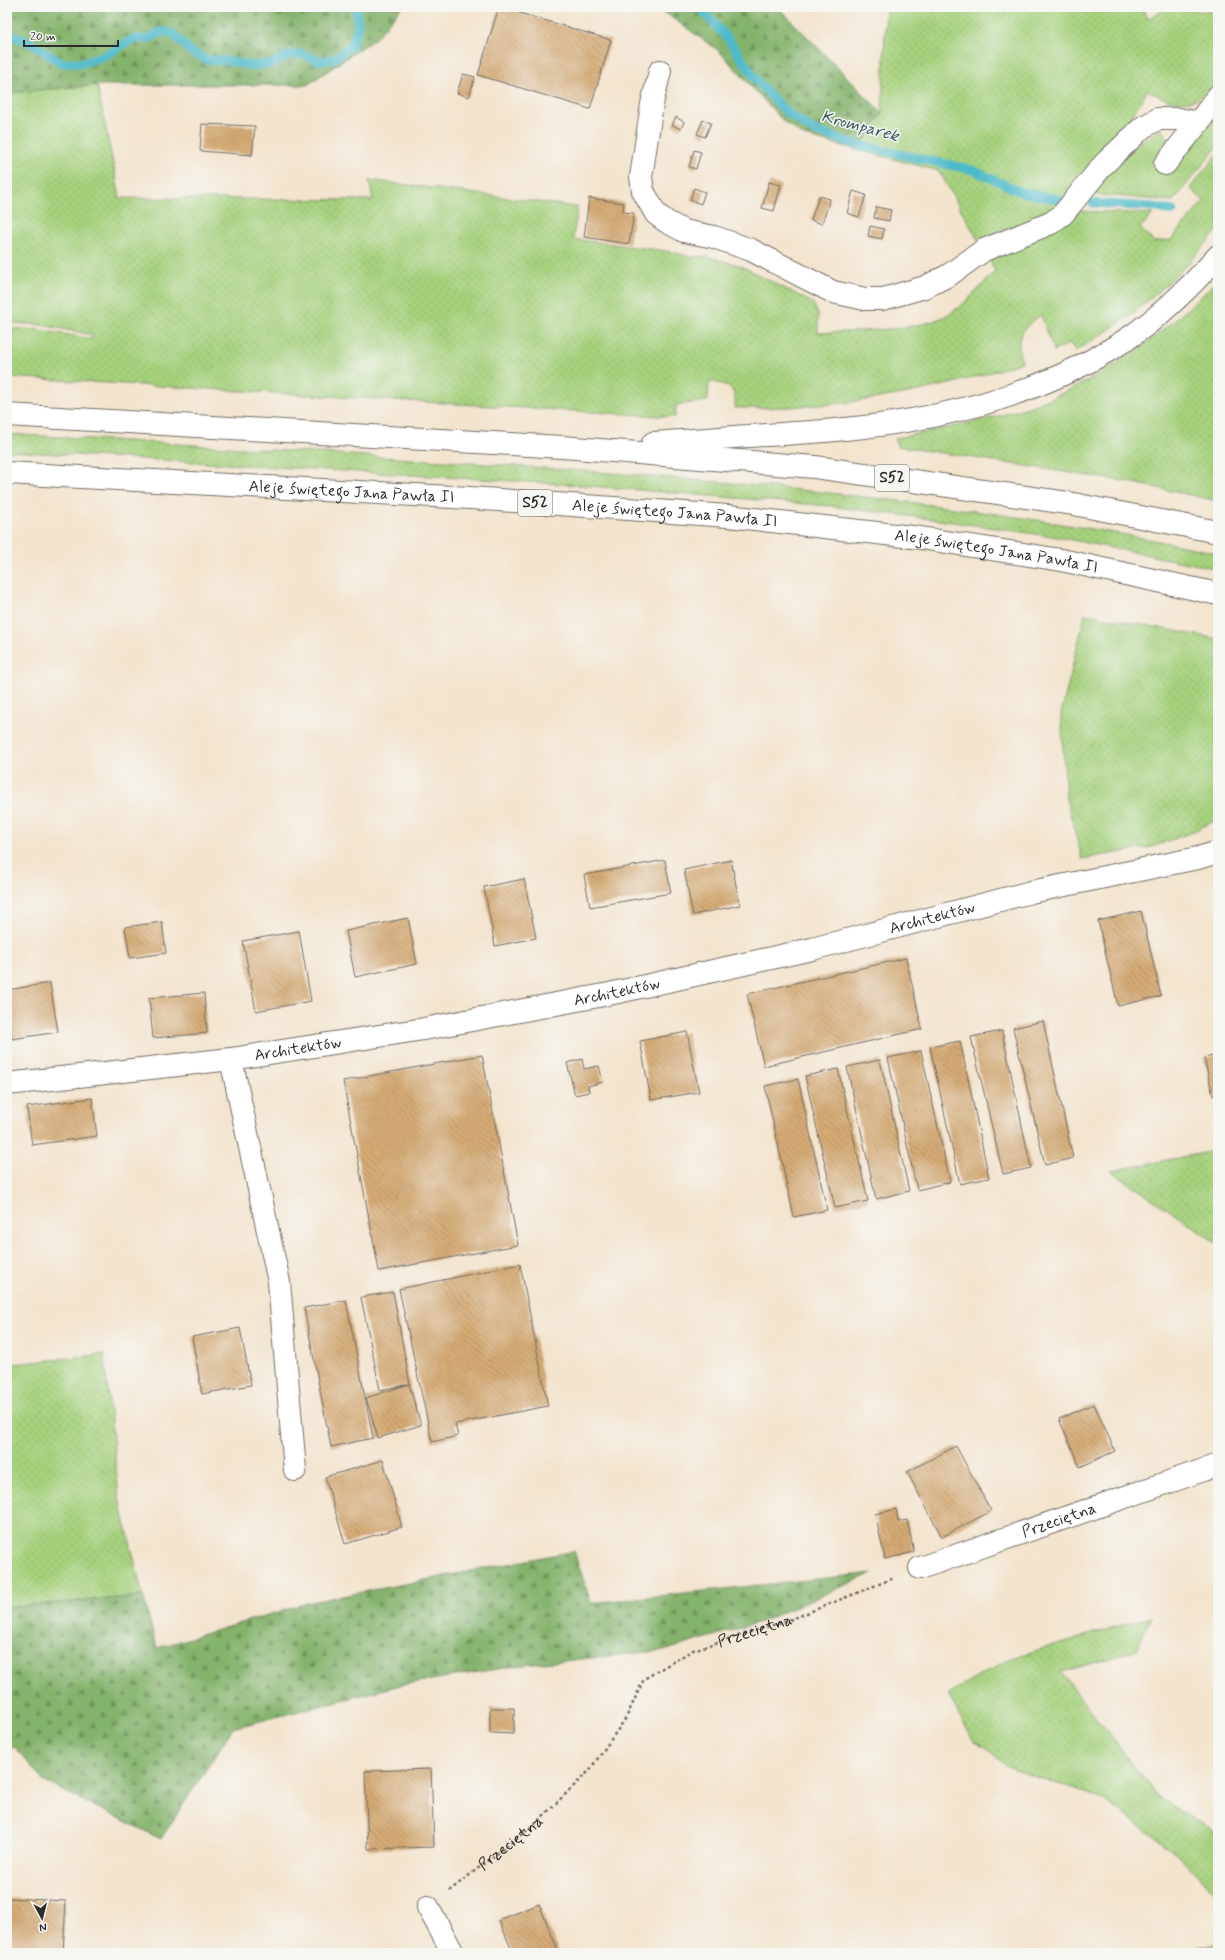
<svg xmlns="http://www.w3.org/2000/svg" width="1225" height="1960" viewBox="0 0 1225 1960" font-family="Mynerve,sans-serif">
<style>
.grass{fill:url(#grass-dots);stroke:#687e54}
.forest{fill:url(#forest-firs);stroke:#586f4c}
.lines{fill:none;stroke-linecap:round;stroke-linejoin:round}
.stream{stroke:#4ebaca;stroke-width:9}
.building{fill:url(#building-back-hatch)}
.minor-casing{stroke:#716c64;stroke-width:24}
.highway-casing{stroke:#716c64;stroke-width:24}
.path{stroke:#716c64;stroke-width:2.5;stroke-dasharray:3 3;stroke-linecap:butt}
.minor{stroke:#fff;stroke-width:22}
.highway{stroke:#fff;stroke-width:22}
.labels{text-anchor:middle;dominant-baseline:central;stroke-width:3;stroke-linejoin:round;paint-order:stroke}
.shield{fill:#f6f6f2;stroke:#686867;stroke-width:1}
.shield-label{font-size:15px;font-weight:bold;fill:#2b2b2b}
.street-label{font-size:16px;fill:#2b2b2b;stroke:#f6f6f2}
.water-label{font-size:17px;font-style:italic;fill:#375d63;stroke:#f6f6f2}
</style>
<defs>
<pattern id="grass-dots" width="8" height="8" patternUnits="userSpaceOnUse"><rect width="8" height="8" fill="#a6d17d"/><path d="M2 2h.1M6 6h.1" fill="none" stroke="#8fb46c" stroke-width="1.8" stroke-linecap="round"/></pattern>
<pattern id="forest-firs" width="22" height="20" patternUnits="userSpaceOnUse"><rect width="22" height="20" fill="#84b36c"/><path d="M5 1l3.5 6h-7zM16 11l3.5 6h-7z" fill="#6c9259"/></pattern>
<pattern id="building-back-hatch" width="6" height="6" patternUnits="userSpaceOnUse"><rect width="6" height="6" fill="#d5aa74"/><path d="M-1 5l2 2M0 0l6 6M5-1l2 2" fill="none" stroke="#ad8b5f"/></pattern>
</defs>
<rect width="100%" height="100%" fill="#f6f6f2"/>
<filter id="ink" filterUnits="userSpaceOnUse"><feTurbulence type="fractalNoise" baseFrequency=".025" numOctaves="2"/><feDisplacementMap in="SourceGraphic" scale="8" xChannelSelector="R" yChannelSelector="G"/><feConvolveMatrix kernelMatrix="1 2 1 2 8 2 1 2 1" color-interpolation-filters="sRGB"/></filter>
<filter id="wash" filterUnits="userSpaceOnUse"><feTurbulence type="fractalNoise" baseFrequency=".012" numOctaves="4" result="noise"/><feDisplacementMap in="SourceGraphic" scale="16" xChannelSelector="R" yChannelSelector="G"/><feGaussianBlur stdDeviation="0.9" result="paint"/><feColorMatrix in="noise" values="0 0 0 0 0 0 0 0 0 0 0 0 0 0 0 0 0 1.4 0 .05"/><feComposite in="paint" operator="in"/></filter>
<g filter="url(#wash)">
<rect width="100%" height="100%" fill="#f3e4ce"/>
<path class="grass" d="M 886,7 L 1142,7 L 1147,19 L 1166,9 L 1218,12 C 1218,25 1221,67 1217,77 C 1206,109 1171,106 1148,90 L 1117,140 L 1053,211 L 978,240 L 939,171 L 858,150 L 882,113 Z
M 97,85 L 120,198 L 373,200 L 369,180 L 578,207 L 573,239 L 667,251 L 692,257 L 705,256 L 741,266 L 813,303 L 818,314 L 818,333 C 852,331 914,331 943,317 C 964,307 979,288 995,271 L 990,260 L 1034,239 L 1079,211 L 1153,214 L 1140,228 L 1154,242 L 1171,240 L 1204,201 L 1190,188 L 1218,153 L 1218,230 C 1174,282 1134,317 1075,351 L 1070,343 L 1054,351 L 1041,315 C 1021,329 1014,338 1022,362 C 929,395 834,409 735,408 C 737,388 727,383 709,382 L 708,401 L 676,405 L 675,417 L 7,377 L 7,328 L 39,330 L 92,339 L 93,335 L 42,325 L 7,323 L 7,93 Z
M 1218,113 L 1218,146 L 1173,201 L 1088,194 L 1132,147 L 1161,129 L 1172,142 L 1156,165 L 1169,174 Z
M 1218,279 L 1218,501 L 1129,482 L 897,446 L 895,438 C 938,430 981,422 1022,409 C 1098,384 1164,336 1218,279 Z
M 7,434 C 172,443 337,454 502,465 C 742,482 982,503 1218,553 L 1218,569 L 1057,537 L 931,519 L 830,506 L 579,485 L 7,451 Z
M 1085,614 L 1218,639 L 1218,819 L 1190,833 L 1152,847 L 1082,859 L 1066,798 L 1061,714 Z
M 1218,1150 L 1218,1244 L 1111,1171 Z
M 104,1354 L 119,1497 L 143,1596 L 7,1607 L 7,1365 Z
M 1152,1616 L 1136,1651 L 1061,1672 L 1158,1797 L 1218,1834 L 1218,1896 L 1180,1857 L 1104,1799 L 1015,1770 L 973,1740 L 948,1694 L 1011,1658 Z
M 1218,1943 L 1218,1953 L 1182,1953 Z"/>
<path class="forest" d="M 7,7 L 402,7 L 376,38 L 307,85 L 97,85 L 7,93 Z
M 651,7 L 778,7 L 882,113 L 858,150 L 804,136 L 783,121 L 719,51 L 668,15 Z
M 574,1551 L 591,1603 L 873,1573 L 763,1621 L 667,1650 L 515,1666 L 401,1685 L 233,1728 L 161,1839 L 43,1781 L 16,1748 L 7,1745 L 7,1607 L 143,1596 L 157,1648 L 311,1602 Z"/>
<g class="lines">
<path class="stream" d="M 699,7 L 728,39 L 758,82 L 784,110 L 812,130 L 858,145 L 973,170 L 1021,192 L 1060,200
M 7,37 L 13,36 L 31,43 L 61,63 L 83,63 L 106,55 L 133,39 L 148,39 L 163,31 L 173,34 L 191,52 L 208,60 L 231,61 L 250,66 L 271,64 L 289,55 L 301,54 L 320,61 L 334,59 L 352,45 L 358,25 L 356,7
M 1093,203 L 1153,207 L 1173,211"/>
</g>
<g id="blocks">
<path class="building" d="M 499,7 L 611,40 L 590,109 L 478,75 Z
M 463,74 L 475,77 L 469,97 L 457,93 Z
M 676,117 L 684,122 L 681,129 L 672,125 Z
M 703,120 L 711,123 L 705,137 L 697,134 Z
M 202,124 L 255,126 L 252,155 L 200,151 Z
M 694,150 L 701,152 L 696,169 L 689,167 Z
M 769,182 L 781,185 L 774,211 L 762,208 Z
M 694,188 L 705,192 L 701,204 L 690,200 Z
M 853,191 L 866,195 L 859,217 L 847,213 Z
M 819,196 L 830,199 L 822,224 L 811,220 Z
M 589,198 L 624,203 L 623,212 L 634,213 L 629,244 L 584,237 Z
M 876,207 L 891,210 L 889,221 L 874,218 Z
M 870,226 L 884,229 L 882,239 L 868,236 Z
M 665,860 L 671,893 L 590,907 L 584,875 Z
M 731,860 L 740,905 L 693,915 L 684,870 Z
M 524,879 L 536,938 L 495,946 L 484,887 Z
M 1141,911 L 1161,996 L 1118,1006 L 1098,921 Z
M 408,918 L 417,964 L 355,977 L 346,931 Z
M 162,922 L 166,953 L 130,958 L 125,927 Z
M 299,931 L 311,1001 L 256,1011 L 243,941 Z
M 906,958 L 922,1029 L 764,1066 L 747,994 Z
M 50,983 L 58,1032 L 12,1039 L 7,1008 L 7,990 Z
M 204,993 L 207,1033 L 153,1038 L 149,998 Z
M 1043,1021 L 1073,1158 L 1045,1165 L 1013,1028 Z
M 1002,1031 L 1031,1168 L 1003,1174 L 971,1037 Z
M 687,1032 L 699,1092 L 651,1100 L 640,1041 Z
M 960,1041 L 989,1178 L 960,1184 L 930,1047 Z
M 921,1051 L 950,1182 L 917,1190 L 888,1058 Z
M 482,1055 L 518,1245 L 379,1271 L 343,1081 Z
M 1218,1055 L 1218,1095 L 1213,1096 L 1204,1058 Z
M 582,1059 L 584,1069 L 599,1066 L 603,1082 L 588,1086 L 589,1092 L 575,1095 L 567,1063 Z
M 880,1060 L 909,1191 L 876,1199 L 847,1067 Z
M 838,1069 L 868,1201 L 835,1208 L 805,1076 Z
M 798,1079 L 827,1210 L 794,1217 L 765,1086 Z
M 92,1098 L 97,1136 L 32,1145 L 27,1107 Z
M 520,1264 L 548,1406 L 455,1424 L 458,1436 L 432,1442 L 399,1289 Z
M 393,1292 L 410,1384 L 380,1390 L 361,1297 Z
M 346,1300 L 373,1438 L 331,1447 L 304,1308 Z
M 240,1328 L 251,1385 L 202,1394 L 192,1337 Z
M 409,1384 L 421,1425 L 378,1438 L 366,1398 Z
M 1094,1404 L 1115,1451 L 1080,1467 L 1059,1419 Z
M 956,1446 L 991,1511 L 942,1537 L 907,1472 Z
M 383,1460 L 402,1527 L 345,1544 L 325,1477 Z
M 896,1509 L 898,1522 L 907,1520 L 914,1552 L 885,1559 L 875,1514 Z
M 490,1708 L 514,1708 L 514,1734 L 490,1733 Z
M 431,1769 L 434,1847 L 368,1849 L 365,1771 Z
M 7,1898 L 66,1901 L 63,1953 L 7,1953 Z
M 539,1904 L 559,1953 L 513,1953 L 499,1920 Z"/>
</g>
</g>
<g filter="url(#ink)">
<use href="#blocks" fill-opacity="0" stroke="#716c64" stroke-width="1"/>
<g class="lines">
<g class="minor-casing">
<g id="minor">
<path d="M 660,71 L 652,104 L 641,177 L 643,191 L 656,214 L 667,222 L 684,231 L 714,237 L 751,250 L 833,292 L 865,299 L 883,299 L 925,287 L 949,275 L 984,250 L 1051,223 L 1063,214 L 1103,165 L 1143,127 L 1158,119 L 1179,119 L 1198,123 L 1218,96"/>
<path d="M 1165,164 L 1198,123"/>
<path d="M 231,1059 L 279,1282 L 295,1470"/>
<path id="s2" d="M 7,1084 L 231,1059 L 424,1029 L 609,994 L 812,949 L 1031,892 L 1198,858 L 1218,852"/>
<path id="s3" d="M 920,1568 L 1218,1465"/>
<path d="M 428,1907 L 453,1953"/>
</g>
</g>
<g class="highway-casing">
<g id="highway">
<path d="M 7,415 L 562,447 L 815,467 L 1068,503 L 1218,532"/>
<path d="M 653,443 C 685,441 717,438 749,436 C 777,434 806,433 835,430 C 937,421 1044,395 1130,337 C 1162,315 1192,285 1218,256"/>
<path id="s4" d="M 7,473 L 470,498 L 728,516 L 921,538 L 1061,560 L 1218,594"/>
</g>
</g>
<path class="path" id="s1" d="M 449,1891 L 535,1824 L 589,1771 L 626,1718 L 644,1679 L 693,1650 L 792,1619 L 894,1578"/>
<use href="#minor" class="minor"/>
<use href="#highway" class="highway"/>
</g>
</g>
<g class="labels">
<g class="shield">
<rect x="875" y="465" width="34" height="26" rx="3"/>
<rect x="518" y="490" width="34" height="26" rx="3"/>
</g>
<g class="shield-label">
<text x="892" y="478">S52</text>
<text x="535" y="503">S52</text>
</g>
<g class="street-label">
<text stroke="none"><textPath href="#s4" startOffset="345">Aleje świętego Jana Pawła II</textPath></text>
<text stroke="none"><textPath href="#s4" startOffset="669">Aleje świętego Jana Pawła II</textPath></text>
<text stroke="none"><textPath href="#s4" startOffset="993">Aleje świętego Jana Pawła II</textPath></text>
<text stroke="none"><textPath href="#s2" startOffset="941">Architektów</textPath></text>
<text stroke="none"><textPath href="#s2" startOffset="617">Architektów</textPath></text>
<text stroke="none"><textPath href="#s2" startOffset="293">Architektów</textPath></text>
<text stroke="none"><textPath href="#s3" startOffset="147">Przeciętna</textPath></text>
<text stroke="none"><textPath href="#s1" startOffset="414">Przeciętna</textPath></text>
<text stroke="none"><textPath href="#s1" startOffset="78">Przeciętna</textPath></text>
</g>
<g class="water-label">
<text transform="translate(860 126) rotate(15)">Kromparek</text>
</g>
</g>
<rect width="1225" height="1960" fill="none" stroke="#f6f6f2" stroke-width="24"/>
<g transform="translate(42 1918) rotate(173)" stroke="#f6f6f2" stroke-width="3" paint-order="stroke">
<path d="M0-3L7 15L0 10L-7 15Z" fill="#2b2b2b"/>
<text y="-6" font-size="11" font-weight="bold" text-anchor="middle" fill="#2b2b2b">N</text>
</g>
<path d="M24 40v6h94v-6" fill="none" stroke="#2b2b2b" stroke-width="2"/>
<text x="30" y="40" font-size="12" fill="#2b2b2b" stroke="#f6f6f2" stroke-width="3" paint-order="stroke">20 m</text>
</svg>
